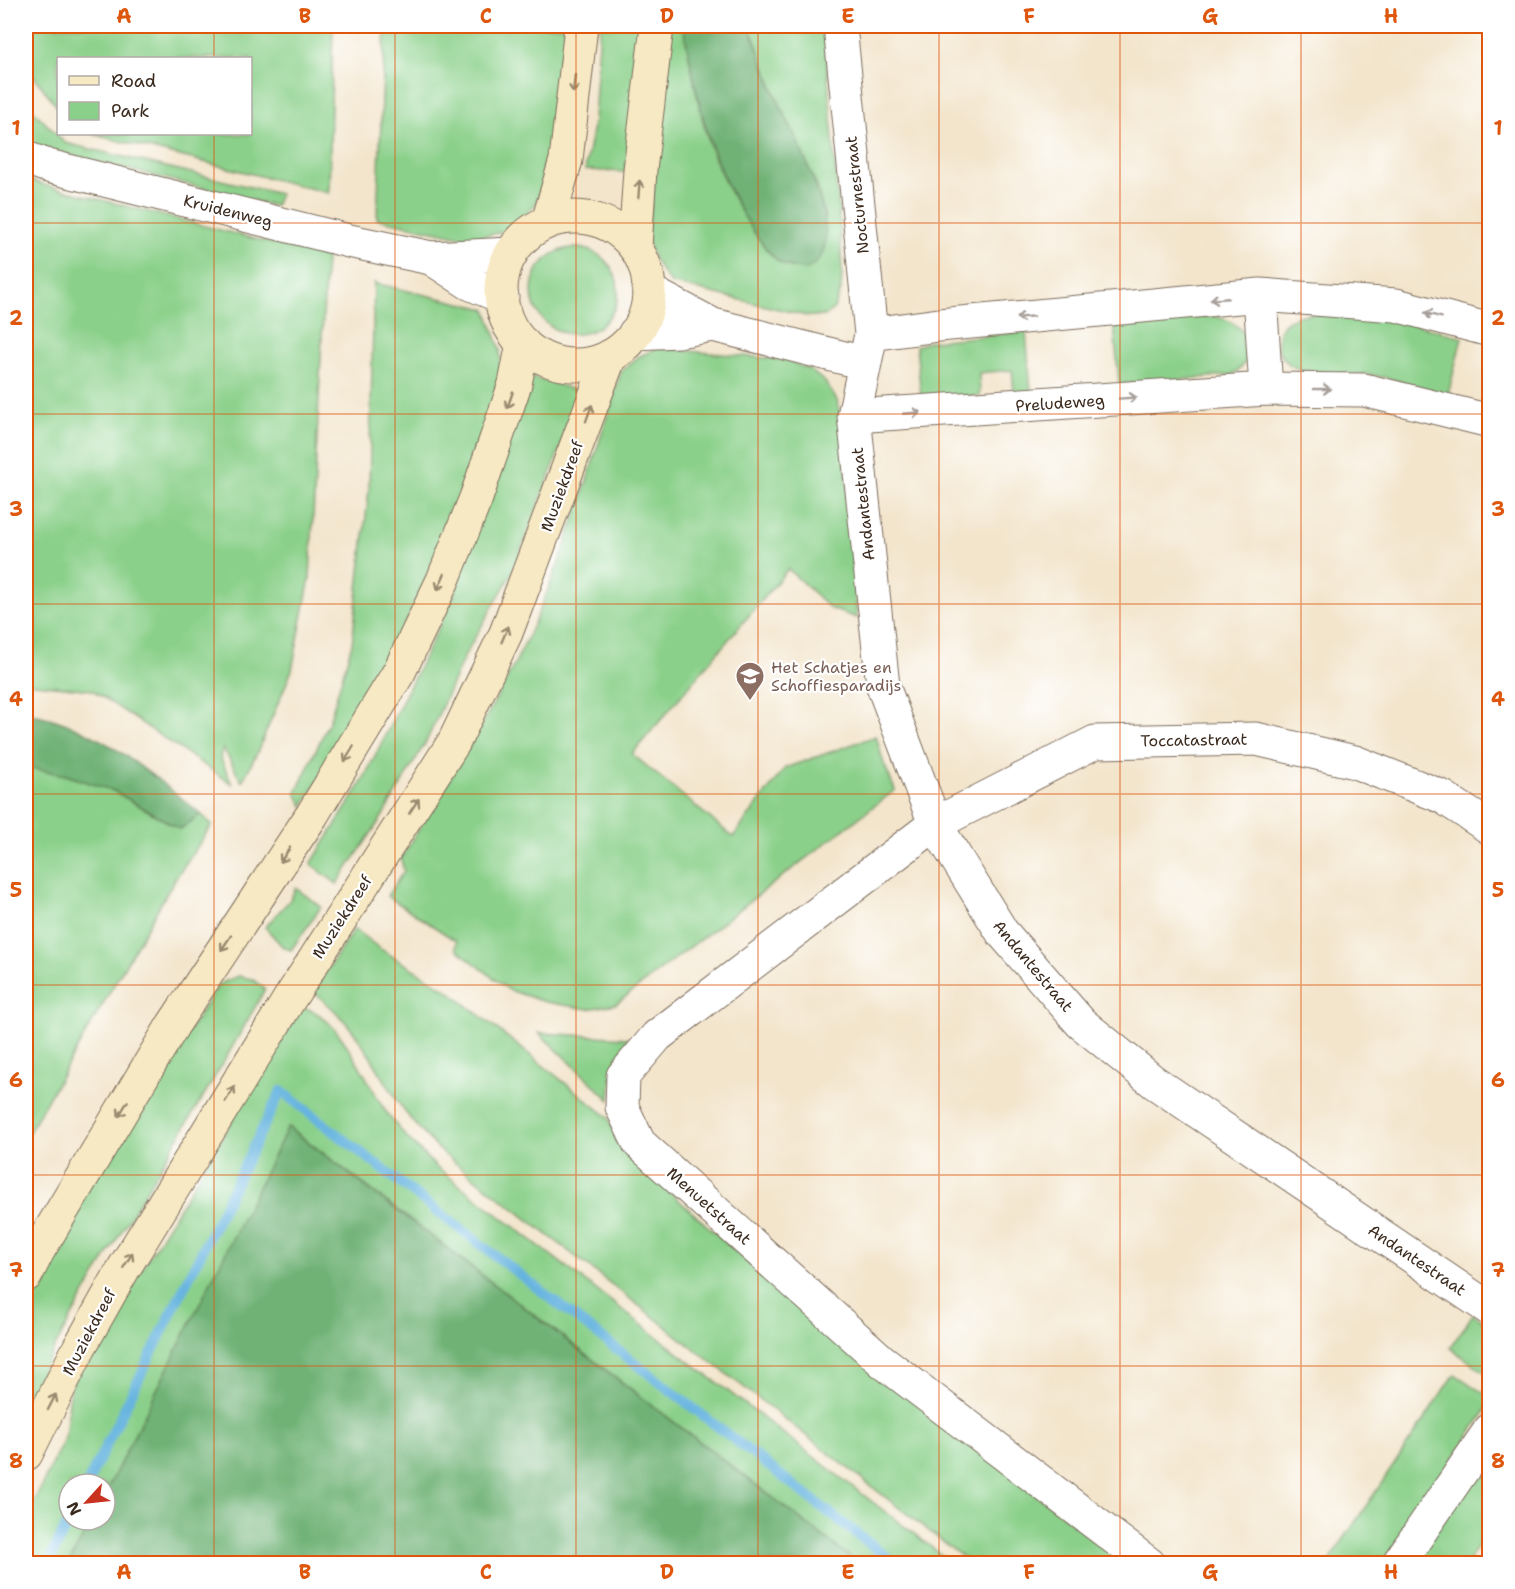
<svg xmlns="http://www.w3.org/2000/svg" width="1515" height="1589" viewBox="0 0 1515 1589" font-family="'Shantell Sans',sans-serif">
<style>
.green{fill:#8bd08a;stroke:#637d54;stroke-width:1.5}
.forest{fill:#70b276;stroke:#566e4a;stroke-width:1.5}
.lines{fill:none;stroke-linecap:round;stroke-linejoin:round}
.stream{stroke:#66b4e0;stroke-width:10}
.street-casing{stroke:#7b6b5b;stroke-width:35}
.secondary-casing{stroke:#7b6b5b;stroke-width:35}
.street{stroke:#fff;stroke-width:33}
.secondary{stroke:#f7e9c3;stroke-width:33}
.oneway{stroke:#998a70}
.oneway2{stroke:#a79f9a}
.grid{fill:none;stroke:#df570d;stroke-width:1.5;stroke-opacity:0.55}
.labels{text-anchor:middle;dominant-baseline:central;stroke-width:4.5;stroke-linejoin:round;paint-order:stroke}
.street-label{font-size:16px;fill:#3b2a1e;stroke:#fff}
.education-label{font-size:16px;fill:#785e54;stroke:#fff;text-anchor:start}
.neatline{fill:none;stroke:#df570d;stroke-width:2}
.grid-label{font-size:20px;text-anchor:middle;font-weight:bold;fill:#df570d}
</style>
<rect width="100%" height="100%" fill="#fff"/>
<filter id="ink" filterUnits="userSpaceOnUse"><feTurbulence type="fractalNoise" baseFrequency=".0167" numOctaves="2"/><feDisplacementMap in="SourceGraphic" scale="12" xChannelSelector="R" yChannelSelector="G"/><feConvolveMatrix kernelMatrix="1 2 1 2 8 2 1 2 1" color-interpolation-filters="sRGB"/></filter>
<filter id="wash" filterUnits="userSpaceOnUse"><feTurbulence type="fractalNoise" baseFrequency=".008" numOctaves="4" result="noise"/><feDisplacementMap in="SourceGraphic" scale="24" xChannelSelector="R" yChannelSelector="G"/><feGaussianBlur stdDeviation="1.35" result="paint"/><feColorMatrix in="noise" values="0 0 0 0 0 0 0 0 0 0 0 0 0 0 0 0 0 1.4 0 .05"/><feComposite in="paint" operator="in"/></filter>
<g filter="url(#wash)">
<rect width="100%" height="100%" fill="#f3e5cc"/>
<path class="green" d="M 26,26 L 333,26 L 329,193 L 91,134 L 250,134 L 250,58 L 58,58 L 58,108 L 26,66 Z
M 385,26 L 569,26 L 551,173 L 534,206 L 513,227 L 502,232 L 470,239 L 377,219 Z
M 600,26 L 644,26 L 625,172 L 585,170 L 594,120 Z
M 671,26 L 683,26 C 690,60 696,95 705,129 C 718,178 745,223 778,261 L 825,217 L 817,187 L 775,93 L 749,26 L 824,26 L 839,213 L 842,272 L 841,290 L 834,308 L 825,316 L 807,316 L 671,283 C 657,267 651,257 647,236 L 665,100 Z
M 26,103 L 65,143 L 280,194 L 275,206 L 26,144 Z
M 26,178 L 44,185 L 326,257 L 310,578 L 292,670 L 257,753 L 242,782 L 223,748 L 220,757 L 232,784 L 92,690 L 26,683 Z
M532 291a43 43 0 1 1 86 0a43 43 0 1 1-86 0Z
M 374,283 L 486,309 L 500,349 L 502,382 L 486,433 L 425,581 L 382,674 L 303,806 L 296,793 L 329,722 L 352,644 L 369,489 Z
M 1309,314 L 1390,318 L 1462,337 L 1448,395 C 1423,389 1397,379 1372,375 C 1345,371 1290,383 1279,350 C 1277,344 1277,334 1281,328 C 1287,319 1299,315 1309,314 Z
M 1213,316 C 1246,321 1265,354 1232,375 L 1119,385 L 1114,325 Z
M 1026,332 L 1031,392 L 1014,393 L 1012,370 L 979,373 L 980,396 L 921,396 L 916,346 L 932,341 Z
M 657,348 L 786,360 L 810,370 L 825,382 L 837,400 L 843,431 L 857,618 L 831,609 L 788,569 L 632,754 L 733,837 L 785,768 L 876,736 L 884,764 L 895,790 L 616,1004 L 588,1009 L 545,1002 L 509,990 L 456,949 L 456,941 L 387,896 L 404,871 L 401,859 C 445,785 493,712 529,634 C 568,550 593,460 621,372 L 638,357 Z
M 532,377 L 582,392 L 512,573 L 465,655 L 427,740 L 382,817 L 337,884 L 311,864 L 361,784 L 450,605 Z
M 26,767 L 66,775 L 114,791 L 180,829 L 201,814 L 212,825 L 175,879 L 26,1137 Z
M 296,888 L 321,907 L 291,950 L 283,947 L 265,927 L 289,901 Z
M 354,929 L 382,950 L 449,991 L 608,1117 L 622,1149 L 792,1302 L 1123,1563 L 970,1563 L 445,1155 C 429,1140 413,1124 401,1106 C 371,1061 358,1026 313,992 Z
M 238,976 L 252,979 L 265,989 C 189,1129 97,1260 26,1403 L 26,1301 L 64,1224 L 219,984 Z
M 301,1008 C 338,1009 369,1089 389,1116 C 402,1134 420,1151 436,1167 L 952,1563 L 858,1563 L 289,1127 L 105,1494 L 105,1484 L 69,1484 L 69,1520 L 92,1520 L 69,1563 L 26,1563 L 26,1518 L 65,1437 L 71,1385 Z
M 539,1033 L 629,1038 L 613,1065 L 610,1100 Z
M 1473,1314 L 1489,1325 L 1489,1375 L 1450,1348 Z
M 1455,1374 L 1489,1397 L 1489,1406 L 1383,1563 L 1327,1564 Z
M 1489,1449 L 1489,1530 L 1467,1563 L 1411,1564 Z"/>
<path class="forest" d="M 683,26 L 749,26 C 758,48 766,72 775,94 C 791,130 847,228 817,262 C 814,265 809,268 805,270 C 796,268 787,267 779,262 C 767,253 758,238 750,226 C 708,161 698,100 683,26 Z
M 26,713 C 94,723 148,772 201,814 L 180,829 L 114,791 L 66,775 L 26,767 Z
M 288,1127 L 858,1563 L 69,1563 L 92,1520 L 105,1520 L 105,1494 Z"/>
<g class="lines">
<path class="stream" d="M 87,1484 L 281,1091 L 896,1564
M 48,1564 L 69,1520"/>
</g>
</g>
<g filter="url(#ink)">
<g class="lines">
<g class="street-casing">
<path id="street" d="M 840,26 L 871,334 L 854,416 L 883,686 L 935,824 L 1002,932 L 1081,1023 L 1154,1082 L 1490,1309
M 26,158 L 48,166 L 349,241 L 431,258 L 511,254
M 431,258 L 469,283 L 502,297
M 649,291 L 713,325 L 864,363
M 1260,295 L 1266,389
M 635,333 L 678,331 L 713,325
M 871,334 L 939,325 L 1260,295 L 1396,305 L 1490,330
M 854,416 L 1266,389 L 1364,390 L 1490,421
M 1149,1564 L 882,1361 L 639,1143 L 622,1107 L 623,1076 L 657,1036 L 935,824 L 1095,742 L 1256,739 L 1355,762 L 1443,797 L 1490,828
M 1398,1564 L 1490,1430"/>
</g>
<g class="secondary-casing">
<path id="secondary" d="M501 291a74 74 0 1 1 148 0a74 74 0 1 1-148 0Z
M 548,222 L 566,160 L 581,26
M 635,247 L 640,170 L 657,26
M 26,1275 L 38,1251 L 173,1025 L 312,815 L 399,672 L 443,580 L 476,498 L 515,384 L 523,343
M 26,1454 L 79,1348 L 124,1268 L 290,998 L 454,742 L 506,633 L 610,356"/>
</g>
<use href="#street" class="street"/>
<use href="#secondary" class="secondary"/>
</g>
<defs><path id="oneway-shaft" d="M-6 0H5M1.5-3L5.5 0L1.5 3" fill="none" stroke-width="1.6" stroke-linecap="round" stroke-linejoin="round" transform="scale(1.5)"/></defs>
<g class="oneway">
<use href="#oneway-shaft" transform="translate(574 84) rotate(96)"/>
<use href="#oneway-shaft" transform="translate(639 189) rotate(-86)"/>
<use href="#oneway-shaft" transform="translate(510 400) rotate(109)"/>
<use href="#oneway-shaft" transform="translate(589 413) rotate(-70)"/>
<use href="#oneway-shaft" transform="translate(441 582) rotate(114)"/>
<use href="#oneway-shaft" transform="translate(505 634) rotate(-67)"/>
<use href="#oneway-shaft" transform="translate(349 754) rotate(121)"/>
<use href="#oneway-shaft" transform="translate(414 806) rotate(-57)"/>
<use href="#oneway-shaft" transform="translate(285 855) rotate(124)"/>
<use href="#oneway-shaft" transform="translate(226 943) rotate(124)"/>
<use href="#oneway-shaft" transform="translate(230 1094) rotate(-58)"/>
<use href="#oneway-shaft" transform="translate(123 1109) rotate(121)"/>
<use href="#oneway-shaft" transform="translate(128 1260) rotate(-59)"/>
<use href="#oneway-shaft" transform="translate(52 1402) rotate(-63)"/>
</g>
<g class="oneway2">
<use href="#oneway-shaft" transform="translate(1219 299) rotate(175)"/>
<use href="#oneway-shaft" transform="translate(1433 315) rotate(-165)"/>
<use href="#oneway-shaft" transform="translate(1025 317) rotate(175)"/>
<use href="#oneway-shaft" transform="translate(1322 389)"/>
<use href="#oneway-shaft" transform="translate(1128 398) rotate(-4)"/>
<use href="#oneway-shaft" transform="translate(912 413) rotate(-4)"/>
</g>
</g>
<path class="grid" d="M 214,26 L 214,58M 395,26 L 395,1564M 576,26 L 576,1564M 758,26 L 758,1564M 939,26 L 939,1564M 1120,26 L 1120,1564M 1301,26 L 1301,1564M 214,134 L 214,1564M 26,223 L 1490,223M 26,414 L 1490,414M 26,604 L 1490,604M 26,794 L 1490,794M 26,985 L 1490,985M 26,1175 L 1490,1175M 26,1366 L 1490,1366"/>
<defs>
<g id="school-pin" transform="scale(1.5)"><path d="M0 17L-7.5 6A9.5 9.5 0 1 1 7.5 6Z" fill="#8d6e63" stroke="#fff"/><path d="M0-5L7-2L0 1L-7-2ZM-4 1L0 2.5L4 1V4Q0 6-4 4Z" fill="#fff"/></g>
</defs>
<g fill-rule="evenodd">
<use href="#school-pin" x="750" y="676"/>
</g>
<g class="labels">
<g class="street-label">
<text transform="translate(857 195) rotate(-96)">Nocturnestraat</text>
<text transform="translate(228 211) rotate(14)">Kruidenweg</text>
<text transform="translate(1060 403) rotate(-4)">Preludeweg</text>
<text transform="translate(562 486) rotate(-70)">Muziekdreef</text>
<text transform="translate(863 504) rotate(-96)">Andantestraat</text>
<text transform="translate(1194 740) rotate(-1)">Toccatastraat</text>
<text transform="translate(342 917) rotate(-57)">Muziekdreef</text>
<text transform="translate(1033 966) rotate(50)">Andantestraat</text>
<text transform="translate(709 1206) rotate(42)">Menuetstraat</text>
<text transform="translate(1417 1260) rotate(34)">Andantestraat</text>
<text transform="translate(89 1332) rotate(-62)">Muziekdreef</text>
</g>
<g class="education-label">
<text x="771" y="667">Het Schatjes en<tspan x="771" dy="18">Schoffiesparadijs</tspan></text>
</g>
</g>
<rect width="1515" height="1589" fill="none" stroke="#fff" stroke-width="66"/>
<rect x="57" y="57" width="195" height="78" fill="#ffffff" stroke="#b1aaa5" stroke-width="1.5"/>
<rect x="69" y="76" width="30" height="9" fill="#f7e9c3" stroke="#b1aaa5" stroke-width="1.5"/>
<text x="111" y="87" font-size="18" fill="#3b2a1e">Road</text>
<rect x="69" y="102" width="30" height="18" fill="#8bd08a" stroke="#b1aaa5" stroke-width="1.5"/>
<text x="111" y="117" font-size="18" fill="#3b2a1e">Park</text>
<g transform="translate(87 1502) rotate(243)"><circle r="28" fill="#ffffff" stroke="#b1aaa5" stroke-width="1.5"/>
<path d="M0-4.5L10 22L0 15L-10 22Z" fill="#c8321e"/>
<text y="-9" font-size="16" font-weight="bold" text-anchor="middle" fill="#3b2a1e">N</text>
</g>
<rect x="33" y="33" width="1449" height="1523" class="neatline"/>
<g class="grid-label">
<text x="124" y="23">A</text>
<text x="305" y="23">B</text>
<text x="486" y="23">C</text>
<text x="667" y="23">D</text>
<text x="848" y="23">E</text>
<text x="1029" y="23">F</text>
<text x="1210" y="23">G</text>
<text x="1391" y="23">H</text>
<text x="16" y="135">1</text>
<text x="1498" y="135">1</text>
<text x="16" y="325">2</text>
<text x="1498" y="325">2</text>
<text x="16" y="516">3</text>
<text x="1498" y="516">3</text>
<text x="16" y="706">4</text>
<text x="1498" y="706">4</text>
<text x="16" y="897">5</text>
<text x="1498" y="897">5</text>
<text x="16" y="1087">6</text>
<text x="1498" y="1087">6</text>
<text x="16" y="1277">7</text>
<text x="1498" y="1277">7</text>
<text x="16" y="1468">8</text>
<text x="1498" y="1468">8</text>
<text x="124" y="1579">A</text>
<text x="305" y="1579">B</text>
<text x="486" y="1579">C</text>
<text x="667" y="1579">D</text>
<text x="848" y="1579">E</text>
<text x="1029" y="1579">F</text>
<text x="1210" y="1579">G</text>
<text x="1391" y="1579">H</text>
</g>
</svg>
